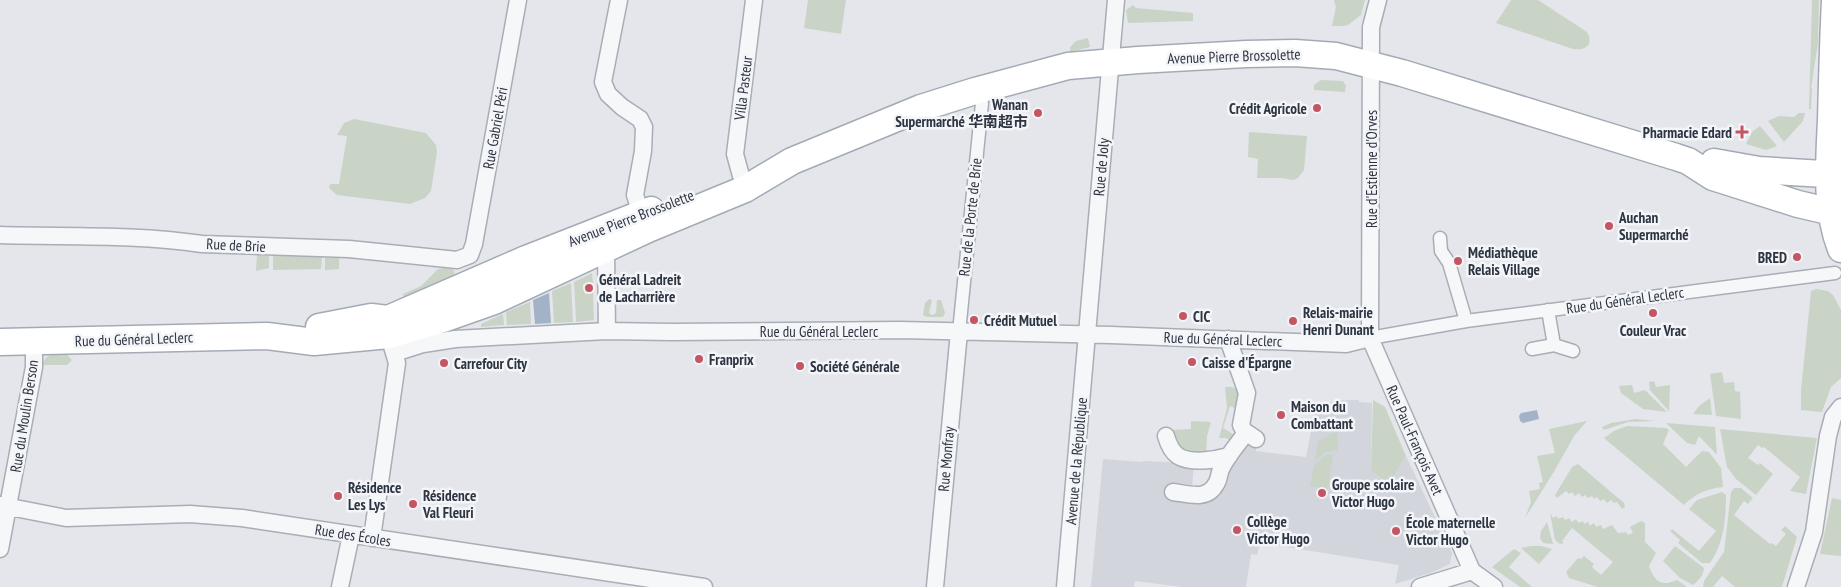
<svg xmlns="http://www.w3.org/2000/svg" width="1841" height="587" viewBox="0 0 1841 587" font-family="'PT Sans Narrow','Noto Sans SC',sans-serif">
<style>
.built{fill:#d2d5dc}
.green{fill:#c9d4c6}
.water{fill:#a3b3c7}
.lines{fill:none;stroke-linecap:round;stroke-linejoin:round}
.pedestrian-casing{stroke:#a9adb5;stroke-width:15}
.minor-casing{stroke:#a9adb5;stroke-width:19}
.primary-casing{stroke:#a4aab5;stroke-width:29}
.pedestrian{stroke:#f6f7f9;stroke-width:12}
.minor{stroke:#f6f7f9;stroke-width:16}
.primary{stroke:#fff;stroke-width:26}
.poi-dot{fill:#c35662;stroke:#f4f5f8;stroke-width:2}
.labels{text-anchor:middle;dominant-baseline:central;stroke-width:5;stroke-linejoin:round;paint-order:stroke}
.street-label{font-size:15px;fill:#2d3442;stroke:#f4f5f8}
.poi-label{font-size:15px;font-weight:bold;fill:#2d3442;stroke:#f4f5f8;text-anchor:start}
</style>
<rect width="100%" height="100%" fill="#e4e6eb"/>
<path class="built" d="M 1337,400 L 1359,400 L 1359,402 L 1372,403 L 1371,471 L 1389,484 L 1406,456 L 1452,553 L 1450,564 L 1433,572 L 1395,584 L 1399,565 L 1260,543 L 1257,555 L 1251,554 L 1246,587 L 1182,587 L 1135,581 L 1134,587 L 1091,587 L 1103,459 L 1142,462 L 1143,461 L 1194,463 L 1192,489 L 1171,498 L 1198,503 L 1211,497 L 1220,496 L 1223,476 L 1244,445 L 1256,443 L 1256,451 L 1306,457 L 1316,405 L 1325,407 L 1327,402 L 1337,402 Z"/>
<path class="green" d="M 808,0 L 846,0 L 841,34 L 804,28 Z
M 1334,0 L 1365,0 L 1361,15 L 1348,25 L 1343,26 L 1332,26 L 1336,7 Z
M 1511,0 L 1538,0 L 1587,32 C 1594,44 1586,51 1573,49 L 1496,23 Z
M 1812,0 L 1819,0 L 1818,43 L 1811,88 L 1812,88 L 1811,109 L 1809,109 Z
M 1133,5 L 1136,8 L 1193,13 L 1193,21 L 1128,23 L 1126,10 Z
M 1088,38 L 1090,47 L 1070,52 L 1070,47 L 1076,41 Z
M 1321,80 L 1343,81 L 1346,86 L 1345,92 L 1314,90 L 1314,85 Z
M 1799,113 L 1805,113 L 1803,121 L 1784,142 L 1768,121 L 1779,116 L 1794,117 Z
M 354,119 L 426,133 L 436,145 L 437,152 L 431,191 L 425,198 L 410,204 L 337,195 L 329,188 L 330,184 L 339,184 L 347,136 L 337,135 L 344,123 Z
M 1760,126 L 1777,146 L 1766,150 L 1746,144 L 1752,132 Z
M 1249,132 L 1307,136 L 1304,170 L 1298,178 L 1293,180 L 1281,178 L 1257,178 L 1258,159 L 1248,157 Z
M 257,255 L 269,256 L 269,268 L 256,271 Z
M 273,255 L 322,257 L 321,269 L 273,270 Z
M 325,258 L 339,258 L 339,269 L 325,270 Z
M 444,268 L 453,269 L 458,282 L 404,300 L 403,294 L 421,286 L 438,269 Z
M 592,273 L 593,283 L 583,284 L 585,294 L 593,292 L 594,320 L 576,322 L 574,282 Z
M 571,283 L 573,322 L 554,323 L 552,291 Z
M 1817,289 L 1828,291 L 1833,295 L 1841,310 L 1841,378 L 1831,387 L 1822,412 L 1801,410 L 1801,390 L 1811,291 Z
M 929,299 L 932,300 L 929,313 L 932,315 L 936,313 L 937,300 L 941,300 L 945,313 L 943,317 L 927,317 L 923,315 L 925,303 Z
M 530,302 L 531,324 L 507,325 L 506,312 Z
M 503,314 L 504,325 L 481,327 L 481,324 Z
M 63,350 L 72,360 L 67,365 L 40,365 L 48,356 Z
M 1722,372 L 1724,383 L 1734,382 L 1735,391 L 1740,392 L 1741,419 L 1716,416 L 1710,374 Z
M 1654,381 L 1656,387 L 1670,385 L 1669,411 L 1649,389 L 1650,389 L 1649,382 Z
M 1632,385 L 1634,393 L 1645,390 L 1667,412 L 1643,409 L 1621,393 L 1619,386 Z
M 1225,387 L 1232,387 L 1240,391 L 1237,409 L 1230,406 L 1223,428 L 1233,434 L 1234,438 L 1232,442 L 1226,438 L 1219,438 L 1227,408 Z
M 1710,398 L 1712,415 L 1693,414 L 1699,406 Z
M 1373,400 L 1385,407 L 1406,456 L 1389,484 L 1371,471 Z
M 1636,419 L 1655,421 L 1628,422 L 1604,430 L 1602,427 L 1611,423 Z
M 1191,421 L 1211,422 L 1207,436 L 1206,456 C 1181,453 1179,453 1170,430 L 1191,429 Z
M 1587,421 L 1574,436 L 1555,470 L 1525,518 L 1531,502 L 1529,491 L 1540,489 L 1539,483 L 1543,482 L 1537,456 L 1555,453 L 1549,429 Z
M 1666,423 L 1715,427 L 1717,455 L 1699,436 L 1695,445 L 1687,443 Z
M 1627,426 L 1666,428 L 1669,430 L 1663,444 L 1686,467 L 1702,451 L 1709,452 L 1721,468 L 1723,487 C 1707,489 1696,493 1684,505 L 1604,438 L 1614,431 Z
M 1720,429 L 1817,438 L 1806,494 L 1790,491 L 1800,477 L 1764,447 L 1762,448 L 1758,445 L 1748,458 L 1758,465 L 1760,463 L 1773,474 L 1756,495 L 1736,479 L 1727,467 Z
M 1333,433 L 1338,433 L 1338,450 L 1325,452 L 1315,461 L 1318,441 Z
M 1326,455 L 1333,455 L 1328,490 L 1310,486 L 1314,465 Z
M 1578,464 L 1624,503 L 1625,507 L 1622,509 L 1617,502 L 1614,503 L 1611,500 L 1607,503 L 1604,499 L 1600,501 L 1597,497 L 1594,499 L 1592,496 L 1588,498 L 1585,495 L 1582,497 L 1579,493 L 1575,496 L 1572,492 L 1569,494 L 1566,491 L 1557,498 L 1555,495 L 1572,467 Z
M 1734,488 L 1741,488 L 1753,498 L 1748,504 L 1744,501 L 1734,515 L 1770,544 L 1772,543 L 1776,546 L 1786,534 L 1781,530 L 1785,526 L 1797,537 L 1782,587 L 1735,587 L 1722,576 L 1713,587 L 1703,587 L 1704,581 L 1724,552 L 1731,492 Z
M 1722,492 L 1726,495 C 1726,519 1724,543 1710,563 L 1702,563 L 1678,543 L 1680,540 L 1670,531 L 1672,529 L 1699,551 L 1716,531 L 1689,509 L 1697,500 Z
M 1832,498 L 1841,500 L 1841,556 L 1820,554 Z
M 1550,513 L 1553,518 L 1557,516 L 1558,519 L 1563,517 L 1565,520 L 1569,518 L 1572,522 L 1576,519 L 1578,523 L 1583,521 L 1584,524 L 1588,522 L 1590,526 L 1594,523 L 1596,527 L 1601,525 L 1603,529 L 1612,525 L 1618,533 L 1626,532 L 1628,535 L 1633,533 L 1630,527 L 1641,521 L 1645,523 L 1645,542 L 1656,553 L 1649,566 C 1655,582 1661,587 1677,580 L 1687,587 L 1598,587 L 1569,578 L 1566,572 L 1578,558 L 1581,559 L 1584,556 L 1594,564 L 1592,567 L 1601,575 L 1613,562 L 1572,528 L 1562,541 L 1564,543 L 1560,544 L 1555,540 Z
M 1547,522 L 1553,544 L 1543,543 L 1540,538 L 1541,531 Z
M 1531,546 L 1541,546 L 1552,549 L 1539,564 L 1521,548 Z
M 1675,546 L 1704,568 C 1704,575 1698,581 1693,585 L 1680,578 L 1663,561 Z
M 1514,549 L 1521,553 L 1509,567 L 1532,587 L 1520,587 L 1492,567 Z"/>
<path class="water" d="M 549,293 L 551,323 L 535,324 L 533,300 Z
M 1537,410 L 1539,419 L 1523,423 L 1520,421 L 1519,416 L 1521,413 Z"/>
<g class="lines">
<g class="pedestrian-casing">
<path id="pedestrian" d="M 1440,238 L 1441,251 L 1449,263 L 1466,321
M 959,332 L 982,103
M 1370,338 L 1466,321 L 1835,273
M 1554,345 L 1573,351
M 1532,349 L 1554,345 L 1548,310"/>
</g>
<g class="minor-casing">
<path id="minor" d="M 619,0 L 603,82 L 608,94 L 622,107 L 640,119 L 644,127 L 643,151 L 635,195 L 641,214
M 1378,0 L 1371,27 L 1370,338 L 1472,571 L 1494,587
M 741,176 L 735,154 L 754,0
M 0,235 C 67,237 136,234 202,244 L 349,249 L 457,260 L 470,255
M 470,255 L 474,244 L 518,0
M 607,331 L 671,332 L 900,330 L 1111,335 L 1346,344 L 1370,338
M 1228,339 L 1247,393 L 1241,425 L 1244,431 L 1256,439
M 395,353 L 423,344 L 455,339 L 607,331 L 606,249
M 1166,436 C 1168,443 1171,451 1178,456 C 1191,464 1215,460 1229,456
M 1173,492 C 1188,494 1207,501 1216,484 C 1219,480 1219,474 1221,469 C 1227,456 1237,445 1246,433
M 0,505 L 66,518 L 190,514 L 242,518 L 704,587
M 372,538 L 397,363 L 391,343
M 0,549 L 34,367 L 34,342
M 340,587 L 351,535
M 935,587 L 959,332
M 1065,587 L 1116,0
M 1420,587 L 1472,571
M 1796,587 L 1814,532 L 1828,436 L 1833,417 L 1841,407"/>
</g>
<g class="primary-casing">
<path id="primary" d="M 1835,0 C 1833,40 1832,80 1831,120 C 1829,163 1825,208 1841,249
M 1714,162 L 1759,170 L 1841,175
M 319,327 L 371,317 L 388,319 L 526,259 L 651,210
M 0,342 L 267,336 L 314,342 L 389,335 L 443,319 L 494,301 L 648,229 L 745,189 L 792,161 L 921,108 L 975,91 L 1068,66 L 1138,60 L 1246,54 L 1295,53 L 1336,56 L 1402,73 L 1676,157 L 1688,161 L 1713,177 L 1798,204 L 1841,214"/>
</g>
<use href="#pedestrian" class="pedestrian"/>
<use href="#minor" class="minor"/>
<use href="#primary" class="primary"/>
</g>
<g class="poi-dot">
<circle cx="1317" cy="108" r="5"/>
<circle cx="1038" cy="113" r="5"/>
<path d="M1739.5 124.5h5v5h5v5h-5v5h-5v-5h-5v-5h5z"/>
<circle cx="1609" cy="226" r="5"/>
<circle cx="1797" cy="257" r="5"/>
<circle cx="1458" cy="261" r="5"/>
<circle cx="589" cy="288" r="5"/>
<circle cx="1653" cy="313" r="5"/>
<circle cx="1183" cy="316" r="5"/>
<circle cx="974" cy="320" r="5"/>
<circle cx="1293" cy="321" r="5"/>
<circle cx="699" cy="359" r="5"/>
<circle cx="1192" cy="362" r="5"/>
<circle cx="444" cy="363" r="5"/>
<circle cx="800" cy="366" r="5"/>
<circle cx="1281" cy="415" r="5"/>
<circle cx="1322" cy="493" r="5"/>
<circle cx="338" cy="496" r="5"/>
<circle cx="413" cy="504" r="5"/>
<circle cx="1237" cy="530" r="5"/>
<circle cx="1396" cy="531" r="5"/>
</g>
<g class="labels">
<g class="street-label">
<text transform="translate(1234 56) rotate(-2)">Avenue Pierre Brossolette</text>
<text transform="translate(743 88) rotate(-83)">Villa Pasteur</text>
<text transform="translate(495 128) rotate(-80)">Rue Gabriel Péri</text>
<text transform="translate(1101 167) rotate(-85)">Rue de Joly</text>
<text transform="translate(1371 169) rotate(-90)">Rue d'Estienne d'Orves</text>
<text transform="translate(970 217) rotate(-84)">Rue de la Porte de Brie</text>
<text transform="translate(631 218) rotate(-21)">Avenue Pierre Brossolette</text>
<text transform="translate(236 245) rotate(3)">Rue de Brie</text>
<text transform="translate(1625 300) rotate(-8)">Rue du Général Leclerc</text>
<text x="819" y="331">Rue du Général Leclerc</text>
<text transform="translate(134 339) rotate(-2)">Rue du Général Leclerc</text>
<text transform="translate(1223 339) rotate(2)">Rue du Général Leclerc</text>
<text transform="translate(24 416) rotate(-81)">Rue du Moulin Berson</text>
<text transform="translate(1415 440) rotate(66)">Rue Paul-François Avet</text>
<text transform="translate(946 459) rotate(-85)">Rue Monfray</text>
<text transform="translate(1076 461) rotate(-85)">Avenue de la République</text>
<text transform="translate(353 535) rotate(9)">Rue des Écoles</text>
</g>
<g class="poi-label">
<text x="1028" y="104" text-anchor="end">Wanan<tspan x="1028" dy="17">Supermarché 华南超市</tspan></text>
<text x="1307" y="108" text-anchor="end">Crédit Agricole</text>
<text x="1732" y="132" text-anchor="end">Pharmacie Edard</text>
<text x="1619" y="217">Auchan<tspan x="1619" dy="17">Supermarché</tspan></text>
<text x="1468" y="252">Médiathèque<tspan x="1468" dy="17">Relais Village</tspan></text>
<text x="1787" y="257" text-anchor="end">BRED</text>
<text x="599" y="279">Général Ladreit<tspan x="599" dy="17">de Lacharrière</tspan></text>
<text x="1303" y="312">Relais-mairie<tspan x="1303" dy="17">Henri Dunant</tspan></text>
<text x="1193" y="316">CIC</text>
<text x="984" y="320">Crédit Mutuel</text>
<text x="1653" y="330" text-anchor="middle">Couleur Vrac</text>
<text x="709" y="359">Franprix</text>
<text x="1202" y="362">Caisse d'Épargne</text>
<text x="454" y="363">Carrefour City</text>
<text x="810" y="366">Société Générale</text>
<text x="1291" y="406">Maison du<tspan x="1291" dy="17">Combattant</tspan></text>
<text x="1332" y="484">Groupe scolaire<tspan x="1332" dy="17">Victor Hugo</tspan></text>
<text x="348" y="487">Résidence<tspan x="348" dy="17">Les Lys</tspan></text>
<text x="423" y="495">Résidence<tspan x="423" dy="17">Val Fleuri</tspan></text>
<text x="1247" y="521">Collège<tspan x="1247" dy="17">Victor Hugo</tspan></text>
<text x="1406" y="522">École maternelle<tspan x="1406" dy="17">Victor Hugo</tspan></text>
</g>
</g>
</svg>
